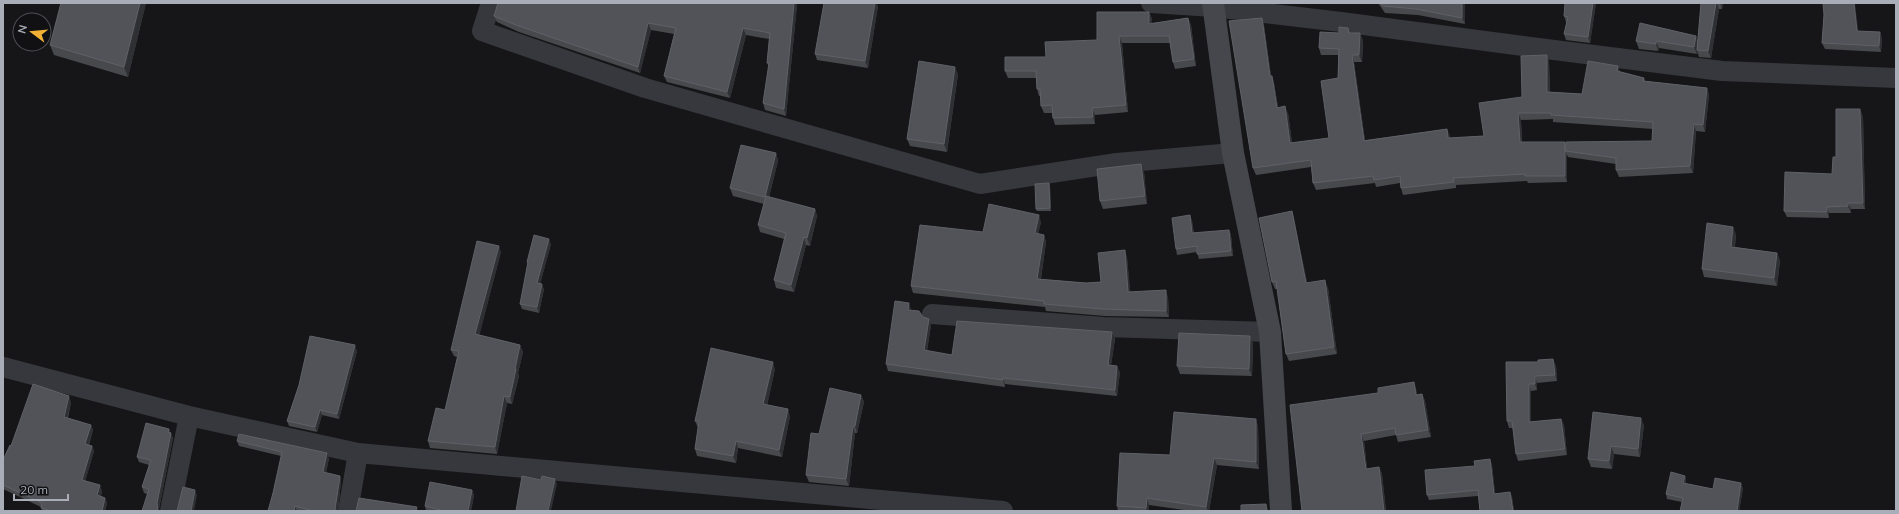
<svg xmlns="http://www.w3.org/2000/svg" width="1899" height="514" viewBox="0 0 1899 514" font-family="Mulish,sans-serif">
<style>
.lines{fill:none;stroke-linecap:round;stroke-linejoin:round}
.street{stroke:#37383d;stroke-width:20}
.secondary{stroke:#45474d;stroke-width:22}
.wall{fill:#47494d;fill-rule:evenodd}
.shaded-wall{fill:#2f3033}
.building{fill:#525359;stroke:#5f6168}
</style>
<rect width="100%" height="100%" fill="#161618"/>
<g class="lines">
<path class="street" d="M 491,3 L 482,31 L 645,88 L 980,184 L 1117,163 L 1233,153
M 1151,3 L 1214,7 L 1341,22 L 1554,50 L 1722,71 L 1896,78
M 932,314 L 1104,327 L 1270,332
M 3,367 L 189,416 L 358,453 L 1003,511
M 170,511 L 189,416
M 348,511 L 358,453"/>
<path class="secondary" d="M 1213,3 L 1233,153 L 1270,332 L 1281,511"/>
</g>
<path class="wall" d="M 61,3 L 146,3 L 128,77 L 54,55 L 50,45 Z
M 498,3 L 797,3 L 797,5 L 786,116 L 765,110 L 763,103 L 769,67 L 767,63 L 769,39 L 746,35 L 730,98 L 667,82 L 664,76 L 674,34 L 651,30 L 640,73 L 519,32 L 497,22 L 494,16 Z
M 1378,3 L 1465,3 L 1465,24 L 1418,15 L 1385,13 Z
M 1596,3 L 1590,43 L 1566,40 L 1564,34 L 1567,22 L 1566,22 L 1564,16 Z
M 1701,3 L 1723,3 L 1722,9 L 1719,9 L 1711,58 L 1699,57 L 1697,51 L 1697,54 L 1659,48 L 1658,51 L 1639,49 L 1636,41 L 1696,36 L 1698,41 Z
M 878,6 L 868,68 L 817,60 L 815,54 Z
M 1149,12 L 1152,19 L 1152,23 L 1188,18 L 1191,25 L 1196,66 L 1175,69 L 1173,62 L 1170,43 L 1122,43 L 1128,112 L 1095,115 L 1095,124 L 1055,125 L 1053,118 L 1052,113 L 1044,113 L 1041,106 L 1041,96 L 1039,96 L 1037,89 L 1036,78 L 1008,78 L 1005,71 L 1046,57 L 1097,40 Z
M 1824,15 L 1858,31 L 1882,38 L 1881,52 L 1825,49 L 1822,43 Z
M 1262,18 L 1264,25 L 1271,76 L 1274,83 L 1278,107 L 1288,113 L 1292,143 L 1329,138 L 1338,78 L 1338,55 L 1321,55 L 1319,48 L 1339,33 L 1348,28 L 1350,33 L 1363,40 L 1362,62 L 1354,62 L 1365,140 L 1447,129 L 1450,138 L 1484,136 L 1522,97 L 1547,55 L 1549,62 L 1550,92 L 1582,94 L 1618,66 L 1620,72 L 1644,78 L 1645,81 L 1707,88 L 1709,95 L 1705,132 L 1696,131 L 1693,173 L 1619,177 L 1616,170 L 1616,164 L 1568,157 L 1567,155 L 1567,182 L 1528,183 L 1527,181 L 1456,185 L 1456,188 L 1403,195 L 1401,188 L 1400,183 L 1376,187 L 1375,183 L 1316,190 L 1313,183 L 1311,167 L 1256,175 L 1253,168 ZM 1553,119 L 1553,122 L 1653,129 L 1652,141 L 1566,145 L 1522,142 L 1521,120 Z
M 958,74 L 947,152 L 910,146 L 907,139 Z
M 1863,116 L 1865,209 L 1851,209 L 1851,213 L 1829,213 L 1829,218 L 1787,217 L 1784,211 L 1832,174 L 1836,157 Z
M 776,153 L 778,161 L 769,197 L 815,209 L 817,216 L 810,246 L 806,245 L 794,292 L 776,288 L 774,280 L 784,239 L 760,232 L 758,225 L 764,204 L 733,196 L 730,188 Z
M 1144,172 L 1147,204 L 1103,209 L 1100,201 Z
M 1050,186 L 1051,211 L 1037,211 L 1036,209 Z
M 1292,211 L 1294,219 L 1307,283 L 1328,288 L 1337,354 L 1289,361 L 1286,354 L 1277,289 L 1275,289 L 1272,282 Z
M 1190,215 L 1192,221 L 1194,233 L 1229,230 L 1231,235 L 1233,256 L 1199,259 L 1197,252 L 1177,255 L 1176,249 Z
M 1041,222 L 1038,234 L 1044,235 L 1046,242 L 1041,279 L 1086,283 L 1101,282 L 1127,257 L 1130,292 L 1168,297 L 1169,317 L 1105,316 L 1046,311 L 1045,307 L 913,293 L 911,286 L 983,232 Z
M 1736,234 L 1735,247 L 1777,253 L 1780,261 L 1777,286 L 1704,277 L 1702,269 Z
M 551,244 L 540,284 L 544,289 L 539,313 L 522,309 L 520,304 L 528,265 L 527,262 Z
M 501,252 L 479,335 L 520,345 L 523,352 L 518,373 L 519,376 L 512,404 L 507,403 L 497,454 L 430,448 L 428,441 L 445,410 L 457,357 L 454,356 L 451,350 Z
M 911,309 L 911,310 L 923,317 L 929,319 L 931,325 L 927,351 L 952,355 L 1112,332 L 1115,339 L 1111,365 L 1120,372 L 1117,396 L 1005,384 L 1005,387 L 888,371 L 886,364 Z
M 1250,336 L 1253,344 L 1252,376 L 1180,374 L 1177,366 Z
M 357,351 L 339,419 L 322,415 L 317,432 L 289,426 L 287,421 Z
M 1506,362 L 1556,365 L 1557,381 L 1537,383 L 1537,390 L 1531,391 L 1531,422 L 1561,419 L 1564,425 L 1567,455 L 1518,461 L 1516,454 L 1513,428 L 1509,428 L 1507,421 Z
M 775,369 L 767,405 L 790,416 L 782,457 L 738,448 L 736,463 L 697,456 L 695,449 L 698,428 L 695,421 Z
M 1414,382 L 1416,389 L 1417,395 L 1422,394 L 1425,401 L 1431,437 L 1398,442 L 1396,435 L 1364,441 L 1367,469 L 1379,467 L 1382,474 L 1386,511 L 1302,511 L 1378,393 Z
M 861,395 L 864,402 L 857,433 L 855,433 L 849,486 L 809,482 L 806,475 L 819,434 Z
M 71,402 L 68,418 L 91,425 L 93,430 L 89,445 L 92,446 L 94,451 L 85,481 L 102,491 L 101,496 L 105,498 L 107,503 L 105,511 L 42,511 L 41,507 L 3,489 L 3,460 L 11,446 Z
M 1644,425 L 1640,457 L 1614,454 L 1612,469 L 1591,467 L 1588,459 Z
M 1258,426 L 1259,469 L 1217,465 L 1209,511 L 1191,511 L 1149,505 L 1149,511 L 1118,511 L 1117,506 L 1170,455 Z
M 169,429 L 173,438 L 159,509 L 147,494 L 144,493 L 142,487 L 149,465 L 139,462 L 137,457 Z
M 237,441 L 329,458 L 326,473 L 340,476 L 341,481 L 338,511 L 268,511 L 273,493 L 281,456 L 239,446 Z
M 1490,459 L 1492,465 L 1495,494 L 1510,492 L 1512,497 L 1514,511 L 1480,511 L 1478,496 L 1429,500 L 1427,495 L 1475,466 Z
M 1685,476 L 1686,481 L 1686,484 L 1713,489 L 1743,488 L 1739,511 L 1680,511 L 1682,502 L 1667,499 L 1666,494 Z
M 472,490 L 474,495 L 471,511 L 426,511 L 425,506 Z"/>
<path class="shaded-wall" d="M 140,3 L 146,3 L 128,77 L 124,67 Z
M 794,3 L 797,3 L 797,5 L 786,116 L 784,109 Z
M 875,3 L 877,3 L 878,6 L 868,68 L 865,61 Z
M 1462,3 L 1465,3 L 1465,24 L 1462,18 Z
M 1593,3 L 1596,3 L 1590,43 L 1588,37 Z
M 1716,3 L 1717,3 L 1719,9 L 1711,58 L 1708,51 Z
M 1720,3 L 1723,3 L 1722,9 Z
M 1854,3 L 1855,3 L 1859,37 L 1857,31 Z
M 1149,12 L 1152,19 L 1152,31 L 1149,24 Z
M 1188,18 L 1191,25 L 1196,66 L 1194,59 Z
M 1262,18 L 1264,25 L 1272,83 L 1270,76 Z
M 648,23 L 651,30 L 640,73 L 638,67 Z
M 743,28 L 746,35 L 730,98 L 727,92 Z
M 1880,32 L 1882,38 L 1881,52 L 1879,46 Z
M 1360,33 L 1363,40 L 1362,62 L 1359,55 Z
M 1119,36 L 1122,43 L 1128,112 L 1126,105 Z
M 1696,36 L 1699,43 L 1697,50 L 1697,54 L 1694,47 Z
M 1656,41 L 1659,48 L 1658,51 L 1656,44 Z
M 1352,55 L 1354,62 L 1366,148 L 1364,141 Z
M 1547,55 L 1549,62 L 1550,99 L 1547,92 Z
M 1618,66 L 1620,73 L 1617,71 Z
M 955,67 L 958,74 L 947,152 L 944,144 Z
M 1272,76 L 1274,83 L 1279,114 L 1277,108 Z
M 1707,88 L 1709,95 L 1705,132 L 1703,125 Z
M 1285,106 L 1288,113 L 1293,150 L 1290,143 Z
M 1092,108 L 1095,115 L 1095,124 L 1093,117 Z
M 1860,109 L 1863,116 L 1865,209 L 1863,203 Z
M 1518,113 L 1521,120 L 1522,149 L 1520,142 Z
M 1694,124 L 1696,131 L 1693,173 L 1690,166 Z
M 1447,129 L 1450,136 L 1451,145 L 1448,138 Z
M 1565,142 L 1567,149 L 1565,151 L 1567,155 L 1567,182 L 1565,176 Z
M 776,153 L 778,161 L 767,205 L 765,197 Z
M 1141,164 L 1144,172 L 1147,204 L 1145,196 Z
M 1049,183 L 1050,186 L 1051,211 L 1050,208 Z
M 1848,203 L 1851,209 L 1851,213 L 1848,206 Z
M 1827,207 L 1829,213 L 1829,218 L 1827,212 Z
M 815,209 L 817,216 L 810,246 L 807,238 Z
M 1292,211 L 1294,219 L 1309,291 L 1306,283 Z
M 1039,215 L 1041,222 L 1037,240 L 1035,233 Z
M 1190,215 L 1192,221 L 1194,238 L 1192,233 Z
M 1733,227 L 1736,234 L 1734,255 L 1731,247 Z
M 1229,230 L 1231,235 L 1233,256 L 1231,251 Z
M 1044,235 L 1046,242 L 1040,286 L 1037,279 Z
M 804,237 L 806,245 L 794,292 L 791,285 Z
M 549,239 L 551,244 L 539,288 L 537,283 Z
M 499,246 L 501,252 L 478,341 L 475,334 Z
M 1125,250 L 1127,257 L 1131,299 L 1128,292 Z
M 1777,253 L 1780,261 L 1777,286 L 1774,278 Z
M 1325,280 L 1328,288 L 1337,354 L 1334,347 Z
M 542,284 L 544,289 L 539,313 L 537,307 Z
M 1166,290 L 1168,297 L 1169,317 L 1166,311 Z
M 909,303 L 911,309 L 910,316 L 908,310 Z
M 929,319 L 931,325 L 926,356 L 924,350 Z
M 1112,332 L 1115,339 L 1110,371 L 1108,365 Z
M 1250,336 L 1253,344 L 1252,376 L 1249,369 Z
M 355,345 L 357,351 L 339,419 L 337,414 Z
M 520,345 L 523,352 L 518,373 L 519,376 L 512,404 L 510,397 L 515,369 Z
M 1553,359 L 1556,365 L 1557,381 L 1555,375 Z
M 773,362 L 775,369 L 766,411 L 763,404 Z
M 1117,366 L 1120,372 L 1117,396 L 1115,390 Z
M 1535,376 L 1537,383 L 1537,390 L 1535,384 Z
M 1003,378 L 1005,384 L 1005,387 L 1003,380 Z
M 1414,382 L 1416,389 L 1419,402 L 1416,395 Z
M 1529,384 L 1531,391 L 1531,429 L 1529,422 Z
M 1422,394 L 1425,401 L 1431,437 L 1428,430 Z
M 861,395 L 864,402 L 857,433 L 855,426 Z
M 69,396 L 71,402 L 66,423 L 64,417 Z
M 504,396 L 507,403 L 497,454 L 495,447 Z
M 788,409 L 790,416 L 782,457 L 779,450 Z
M 320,410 L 322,415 L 317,432 L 315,427 Z
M 1641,418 L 1644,425 L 1640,457 L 1638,449 Z
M 1256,419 L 1258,426 L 1259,469 L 1256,462 Z
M 1561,419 L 1564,425 L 1567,455 L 1565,449 Z
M 91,425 L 93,430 L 87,449 L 85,444 Z
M 853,426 L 855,433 L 849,486 L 846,479 Z
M 169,429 L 173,438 L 159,509 L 159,511 L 158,511 L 157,503 Z
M 1361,434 L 1364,441 L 1368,476 L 1366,469 Z
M 736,441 L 738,448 L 736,463 L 733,456 Z
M 92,446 L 94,451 L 84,486 L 82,480 Z
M 1611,446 L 1614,454 L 1612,469 L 1609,461 Z
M 327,453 L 329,458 L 325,477 L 323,472 Z
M 1214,458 L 1217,465 L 1209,511 L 1208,511 L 1206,507 Z
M 1490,459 L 1492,465 L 1496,499 L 1494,494 Z
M 1379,467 L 1382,474 L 1386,511 L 1384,511 Z
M 340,476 L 341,481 L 338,511 L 336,511 L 335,509 Z
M 1685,476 L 1686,481 L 1685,488 L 1683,483 Z
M 555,479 L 557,484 L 551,511 L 548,511 Z
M 1741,483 L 1743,488 L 1739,511 L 1737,511 Z
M 100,485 L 102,491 L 99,501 L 97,495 Z
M 195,490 L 197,495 L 194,511 L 191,511 Z
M 472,490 L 474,495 L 471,511 L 468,511 Z
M 1510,492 L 1512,497 L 1514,511 L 1513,511 Z
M 105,498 L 107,503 L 105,511 L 102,511 Z
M 1147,498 L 1149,505 L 1149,511 L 1147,511 L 1146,508 Z
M 1266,504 L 1268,510 L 1268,511 L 1267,511 Z
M 295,506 L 297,511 L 294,511 Z"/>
<path class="building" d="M 61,3 L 140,3 L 124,67 L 50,45 Z
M 498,3 L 794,3 L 784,109 L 763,103 L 769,63 L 767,63 L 770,33 L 743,28 L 727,92 L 664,76 L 676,28 L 648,23 L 638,67 L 516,25 L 494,16 Z
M 824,3 L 875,3 L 865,61 L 815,54 Z
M 1380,3 L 1462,3 L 1462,18 L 1416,9 L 1383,6 Z
M 1565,3 L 1593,3 L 1588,37 L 1564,34 L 1568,17 L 1564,16 Z
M 1701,3 L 1716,3 L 1708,51 L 1697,50 Z
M 1823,3 L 1854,3 L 1857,31 L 1880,32 L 1879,46 L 1822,43 L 1824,15 Z
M 1097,12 L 1149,12 L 1149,24 L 1188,18 L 1194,59 L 1173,62 L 1169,36 L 1119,36 L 1126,105 L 1092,108 L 1093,117 L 1053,118 L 1052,105 L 1041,106 L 1040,89 L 1037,89 L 1036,71 L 1005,71 L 1005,57 L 1046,57 L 1045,42 L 1097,40 Z
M 1262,18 L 1270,76 L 1272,76 L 1277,108 L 1285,106 L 1290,143 L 1329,138 L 1321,81 L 1338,78 L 1339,49 L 1319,48 L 1320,32 L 1339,33 L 1339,27 L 1348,28 L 1349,33 L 1360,33 L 1359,55 L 1352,55 L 1364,141 L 1447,129 L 1448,138 L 1484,136 L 1479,103 L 1522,97 L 1521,56 L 1547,55 L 1547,92 L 1582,94 L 1588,61 L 1618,66 L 1617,71 L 1644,78 L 1643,81 L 1707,88 L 1703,125 L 1694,124 L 1690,166 L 1616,170 L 1616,158 L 1565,151 L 1566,142 L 1652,141 L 1653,122 L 1551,115 L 1551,113 L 1518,113 L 1520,142 L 1565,142 L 1565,176 L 1525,176 L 1525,174 L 1453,178 L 1454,182 L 1401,188 L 1400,176 L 1374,180 L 1373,176 L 1313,183 L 1311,160 L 1253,168 L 1229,21 Z
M 1640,23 L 1696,36 L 1694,47 L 1656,41 L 1656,44 L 1636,41 Z
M 919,61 L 955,67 L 944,144 L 907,139 Z
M 1836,109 L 1860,109 L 1863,203 L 1848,203 L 1848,206 L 1827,207 L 1827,212 L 1784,211 L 1785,172 L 1832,174 L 1833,157 L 1836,157 Z
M 741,145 L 776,153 L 765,197 L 730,188 Z
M 1141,164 L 1145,196 L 1100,201 L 1097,169 Z
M 1049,183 L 1050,208 L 1036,209 L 1035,184 Z
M 766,196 L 815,209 L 807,238 L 804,237 L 791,285 L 774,280 L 786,233 L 758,225 Z
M 989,204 L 1039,215 L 1035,233 L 1044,235 L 1037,279 L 1086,283 L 1101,282 L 1098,253 L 1125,250 L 1128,292 L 1166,290 L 1166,311 L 1102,309 L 1044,304 L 1044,301 L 911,286 L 920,225 L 983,232 Z
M 1292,211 L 1306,283 L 1325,280 L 1334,347 L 1286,354 L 1276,281 L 1272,282 L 1259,218 Z
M 1190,215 L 1192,233 L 1229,230 L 1231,251 L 1197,254 L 1197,246 L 1176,249 L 1172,218 Z
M 1707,223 L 1733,227 L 1731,247 L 1777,253 L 1774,278 L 1702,269 Z
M 534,235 L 549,239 L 537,283 L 542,284 L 537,307 L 520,304 L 528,262 L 527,262 Z
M 477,241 L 499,246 L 475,334 L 520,345 L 515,369 L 516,369 L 510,397 L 504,396 L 495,447 L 428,441 L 436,408 L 445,410 L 459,351 L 451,350 Z
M 895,301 L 909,303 L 908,310 L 919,311 L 923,317 L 929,319 L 924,350 L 952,355 L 957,321 L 1112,332 L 1108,365 L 1117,366 L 1115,390 L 1003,378 L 1003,380 L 886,364 Z
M 1179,333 L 1250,336 L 1249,369 L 1177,366 Z
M 310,336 L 355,345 L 337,414 L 320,410 L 315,427 L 287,421 L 299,385 Z
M 711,348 L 773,362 L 763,404 L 788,409 L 779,450 L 736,441 L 733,456 L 695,449 L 699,421 L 695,421 Z
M 1553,359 L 1555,375 L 1535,376 L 1535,384 L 1529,384 L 1529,422 L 1561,419 L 1565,449 L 1516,454 L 1512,421 L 1507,421 L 1506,362 L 1538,362 L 1538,360 Z
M 1414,382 L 1416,395 L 1422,394 L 1428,430 L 1396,435 L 1395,428 L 1361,434 L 1366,469 L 1379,467 L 1384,511 L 1302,511 L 1290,405 L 1378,393 L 1378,388 Z
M 33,384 L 69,396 L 64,417 L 91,425 L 85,444 L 92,446 L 82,480 L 100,485 L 97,495 L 105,498 L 102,511 L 52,511 L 41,508 L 42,503 L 3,485 L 3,460 L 10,445 L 11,446 Z
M 830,388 L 861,395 L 855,426 L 853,426 L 846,479 L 806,475 L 811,433 L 819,434 Z
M 1174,412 L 1256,419 L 1256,462 L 1214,458 L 1206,507 L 1147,498 L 1146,508 L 1117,506 L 1120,453 L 1170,455 Z
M 1593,412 L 1641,418 L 1638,449 L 1611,446 L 1609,461 L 1588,459 Z
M 146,423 L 169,429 L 168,432 L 171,433 L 157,503 L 158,511 L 142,511 L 149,489 L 142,487 L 151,460 L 137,457 Z
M 239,434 L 327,453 L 323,472 L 340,476 L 335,509 L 336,511 L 313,511 L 295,506 L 294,511 L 268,511 L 273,493 L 282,452 L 237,441 Z
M 1490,459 L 1494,494 L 1510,492 L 1513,511 L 1480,511 L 1478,490 L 1427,495 L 1425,470 L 1475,466 L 1474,461 Z
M 1671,472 L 1685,476 L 1683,483 L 1713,489 L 1715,478 L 1741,483 L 1737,511 L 1731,511 L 1721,510 L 1721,511 L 1680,511 L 1683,498 L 1666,494 Z
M 522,476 L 541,480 L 542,476 L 555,479 L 548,511 L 516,511 Z
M 430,482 L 472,490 L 468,511 L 444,511 L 425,506 Z
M 183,487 L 195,490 L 191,511 L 177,511 Z
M 359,498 L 417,507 L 416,511 L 356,511 Z
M 1266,504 L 1267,511 L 1241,511 L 1241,505 Z"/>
<rect width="1899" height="514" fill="none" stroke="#a8adb8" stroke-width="8"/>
<g transform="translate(32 32) rotate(286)"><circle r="19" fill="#111113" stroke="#4d4f55"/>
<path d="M0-3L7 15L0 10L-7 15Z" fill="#f2b134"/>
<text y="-6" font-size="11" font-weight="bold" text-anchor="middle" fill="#a8adb8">N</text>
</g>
<path d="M14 494v6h54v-6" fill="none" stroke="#a8adb8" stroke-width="2"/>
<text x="20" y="494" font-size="12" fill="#a8adb8" stroke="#111113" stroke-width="3" paint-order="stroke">20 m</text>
</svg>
